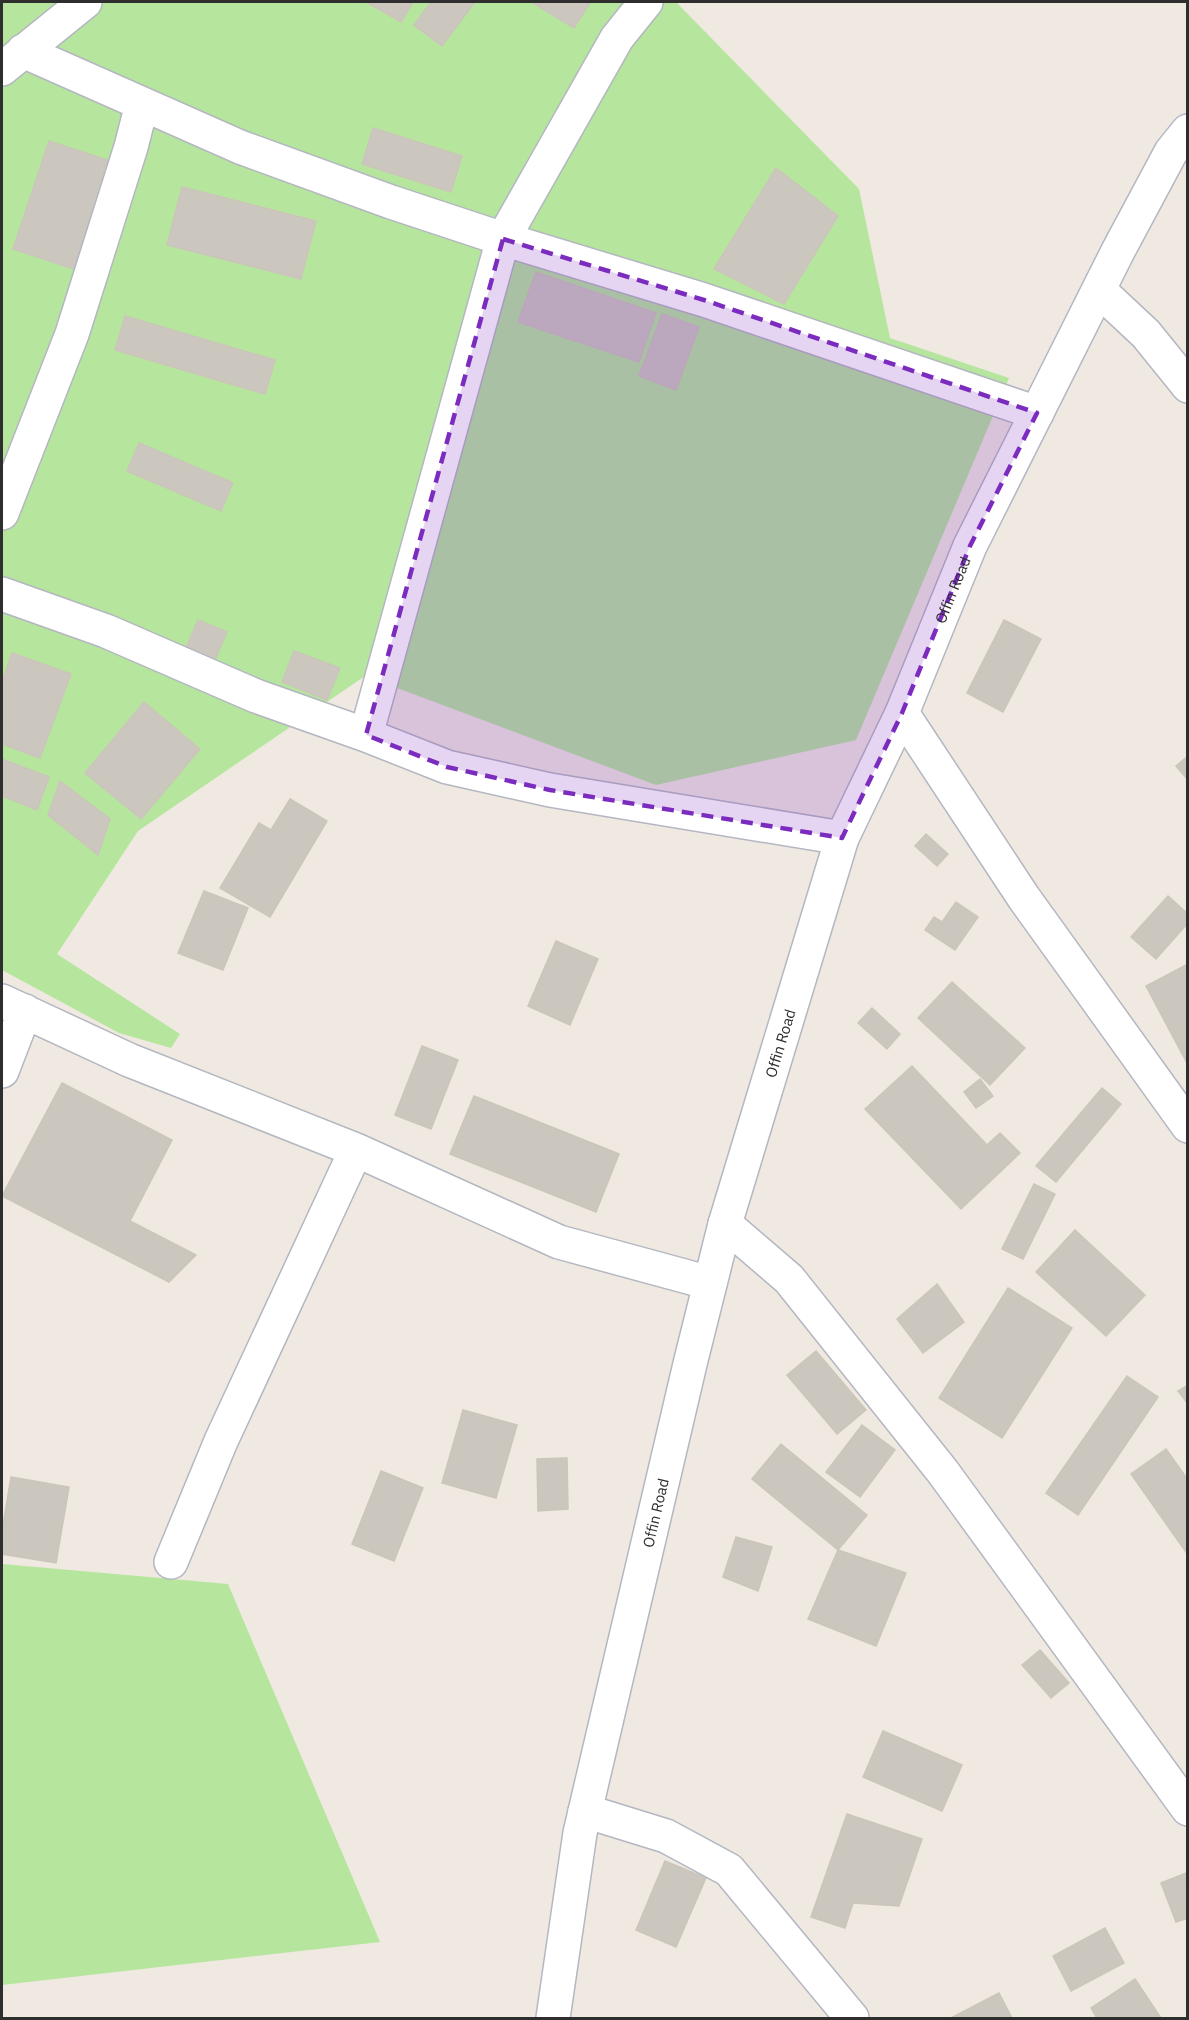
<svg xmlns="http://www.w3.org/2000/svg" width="1189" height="2020" viewBox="0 0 1189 2020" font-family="'IBM Plex Sans',sans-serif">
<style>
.green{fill:#b6e59e}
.building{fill:#cbc7bf;stroke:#cbc5ba;stroke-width:1.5}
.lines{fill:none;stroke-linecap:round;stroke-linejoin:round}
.minor-casing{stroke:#b4b7c1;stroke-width:36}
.tertiary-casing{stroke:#b4b7c1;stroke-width:36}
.minor{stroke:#fff;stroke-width:33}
.tertiary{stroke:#fff;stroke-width:33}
.marked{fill:#7b2cbf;fill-opacity:0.2;stroke:#7b2cbf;stroke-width:4.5;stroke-dasharray:12 8;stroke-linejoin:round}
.labels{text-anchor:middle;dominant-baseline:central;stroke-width:4.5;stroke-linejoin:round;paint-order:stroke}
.street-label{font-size:15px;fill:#2e2e2e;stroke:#fff}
</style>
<rect width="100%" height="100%" fill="#efe9e1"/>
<path class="green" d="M 2,2 L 676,2 L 859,189 L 890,338 L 1009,378 L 856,740 L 656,785 L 365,676 L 138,831 L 57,954 L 180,1034 L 171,1048 L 119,1033 L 2,970 Z
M 2,1564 L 228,1584 L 380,1942 L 2,1985 Z"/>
<path class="building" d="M 366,2 L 413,2 L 401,22 Z
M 431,2 L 475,2 L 442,46 L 414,25 Z
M 531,2 L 589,2 L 590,3 L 574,28 Z
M 373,128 L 462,156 L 451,192 L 362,164 Z
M 49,141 L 110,161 L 74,269 L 13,249 Z
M 776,168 L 838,216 L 784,304 L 714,269 Z
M 182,187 L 316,221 L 301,279 L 167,245 Z
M 536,272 L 656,313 L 639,362 L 518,322 Z
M 662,314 L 699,327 L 676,390 L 639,376 Z
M 125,316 L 275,360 L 265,394 L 115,350 Z
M 139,443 L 233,483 L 221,511 L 127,471 Z
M 198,620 L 227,632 L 215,660 L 186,648 Z
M 1004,620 L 1041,639 L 1003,712 L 967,693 Z
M 294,651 L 340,668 L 327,700 L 282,682 Z
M 12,653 L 71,674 L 40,758 L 2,744 L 2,682 Z
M 144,702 L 200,749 L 141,819 L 85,773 Z
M 1188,756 L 1188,780 L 1176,766 Z
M 2,759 L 49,777 L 37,810 L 2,796 Z
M 60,781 L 110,819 L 98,855 L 48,815 Z
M 290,799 L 327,821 L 270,917 L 220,888 L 259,823 L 271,830 Z
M 926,834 L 948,854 L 937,866 L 915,846 Z
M 204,891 L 248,908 L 223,970 L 178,953 Z
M 1168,896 L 1188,914 L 1188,923 L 1156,959 L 1131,937 Z
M 956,902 L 978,917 L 955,950 L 925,930 L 934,917 L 942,922 Z
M 556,941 L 598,959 L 570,1025 L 528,1006 Z
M 1188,964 L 1188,1065 L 1146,986 Z
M 952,982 L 1025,1048 L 990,1085 L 918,1018 Z
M 872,1008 L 900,1034 L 887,1049 L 858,1023 Z
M 422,1046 L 458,1060 L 431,1129 L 395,1115 Z
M 912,1066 L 987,1145 L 1000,1133 L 1020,1153 L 961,1209 L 865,1109 Z
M 980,1079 L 993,1096 L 976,1108 L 964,1092 Z
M 62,1083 L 172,1140 L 130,1221 L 196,1255 L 169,1282 L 2,1196 Z
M 1102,1088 L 1121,1104 L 1056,1182 L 1036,1166 Z
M 474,1096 L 619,1154 L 596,1212 L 450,1154 Z
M 1034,1184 L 1055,1194 L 1023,1259 L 1002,1249 Z
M 1075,1230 L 1145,1295 L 1106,1336 L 1036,1272 Z
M 937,1284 L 964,1322 L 923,1353 L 897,1319 Z
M 1008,1288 L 1072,1328 L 1002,1438 L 939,1398 Z
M 816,1351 L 866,1410 L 837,1434 L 787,1375 Z
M 1127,1376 L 1158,1397 L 1078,1515 L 1046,1493 Z
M 1188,1385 L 1188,1404 L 1178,1391 Z
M 463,1410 L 517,1425 L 496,1498 L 442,1483 Z
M 862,1425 L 895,1450 L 860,1497 L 826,1472 Z
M 781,1444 L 867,1515 L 838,1550 L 752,1479 Z
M 1166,1449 L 1188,1480 L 1188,1555 L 1131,1474 Z
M 567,1458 L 568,1509 L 538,1511 L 537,1459 Z
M 381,1471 L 423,1488 L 394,1561 L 352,1544 Z
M 11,1477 L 69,1487 L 56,1563 L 2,1554 L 2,1531 Z
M 736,1537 L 772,1547 L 758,1591 L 723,1577 Z
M 838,1550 L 906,1573 L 876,1646 L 808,1619 Z
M 1040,1650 L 1069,1683 L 1051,1698 L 1022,1665 Z
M 883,1731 L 962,1765 L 942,1811 L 863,1777 Z
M 847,1814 L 922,1839 L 899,1906 L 853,1903 L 845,1928 L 811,1917 Z
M 665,1861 L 706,1878 L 676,1947 L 636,1930 Z
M 1186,1873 L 1188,1918 L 1176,1922 L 1161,1883 Z
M 1105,1928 L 1124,1963 L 1071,1991 L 1053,1956 Z
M 1135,1979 L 1161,2018 L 1097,2018 L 1091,2008 Z
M 999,1993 L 1012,2018 L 951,2018 Z"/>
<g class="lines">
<g class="minor-casing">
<path id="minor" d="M 23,51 L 240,147 L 391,202 L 503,239 L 704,300 L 1037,413
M 2,69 L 85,2
M 1099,290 L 1146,334 L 1188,386
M 2,513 L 72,334 L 131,147 L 142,104
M 2,594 L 106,631 L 256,696 L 366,735 L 447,767 L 550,790 L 842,838
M 902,713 L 1024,898 L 1188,1126
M 366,735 L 503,239 L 617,38 L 646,2
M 2,1001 L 129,1060 L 356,1150 L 559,1242 L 710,1283
M 2,1071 L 25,1011
M 725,1224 L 789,1279 L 943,1472 L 1188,1809
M 171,1562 L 221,1441 L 356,1150
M 585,1811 L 666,1836 L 729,1870 L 852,2018"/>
</g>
<g class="tertiary-casing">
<g id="tertiary">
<path id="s1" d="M 553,2018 L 580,1833 L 690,1364 L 725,1224 L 842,838 L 902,713 L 970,546 L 1118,251 L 1171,152 L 1188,131"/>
</g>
</g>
<use href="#minor" class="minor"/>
<use href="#tertiary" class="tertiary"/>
</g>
<path class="marked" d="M 503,239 L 704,300 L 1037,413 L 970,546 L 902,713 L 842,838 L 550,790 L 447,767 L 366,735 Z"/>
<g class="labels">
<g class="street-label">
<text stroke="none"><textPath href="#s1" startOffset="1488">Offin Road</textPath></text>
<text stroke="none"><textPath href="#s1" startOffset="1002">Offin Road</textPath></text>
<text stroke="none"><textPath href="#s1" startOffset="516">Offin Road</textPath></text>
</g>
</g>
<rect width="1189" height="2020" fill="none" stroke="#2e2e2e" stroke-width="6"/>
</svg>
